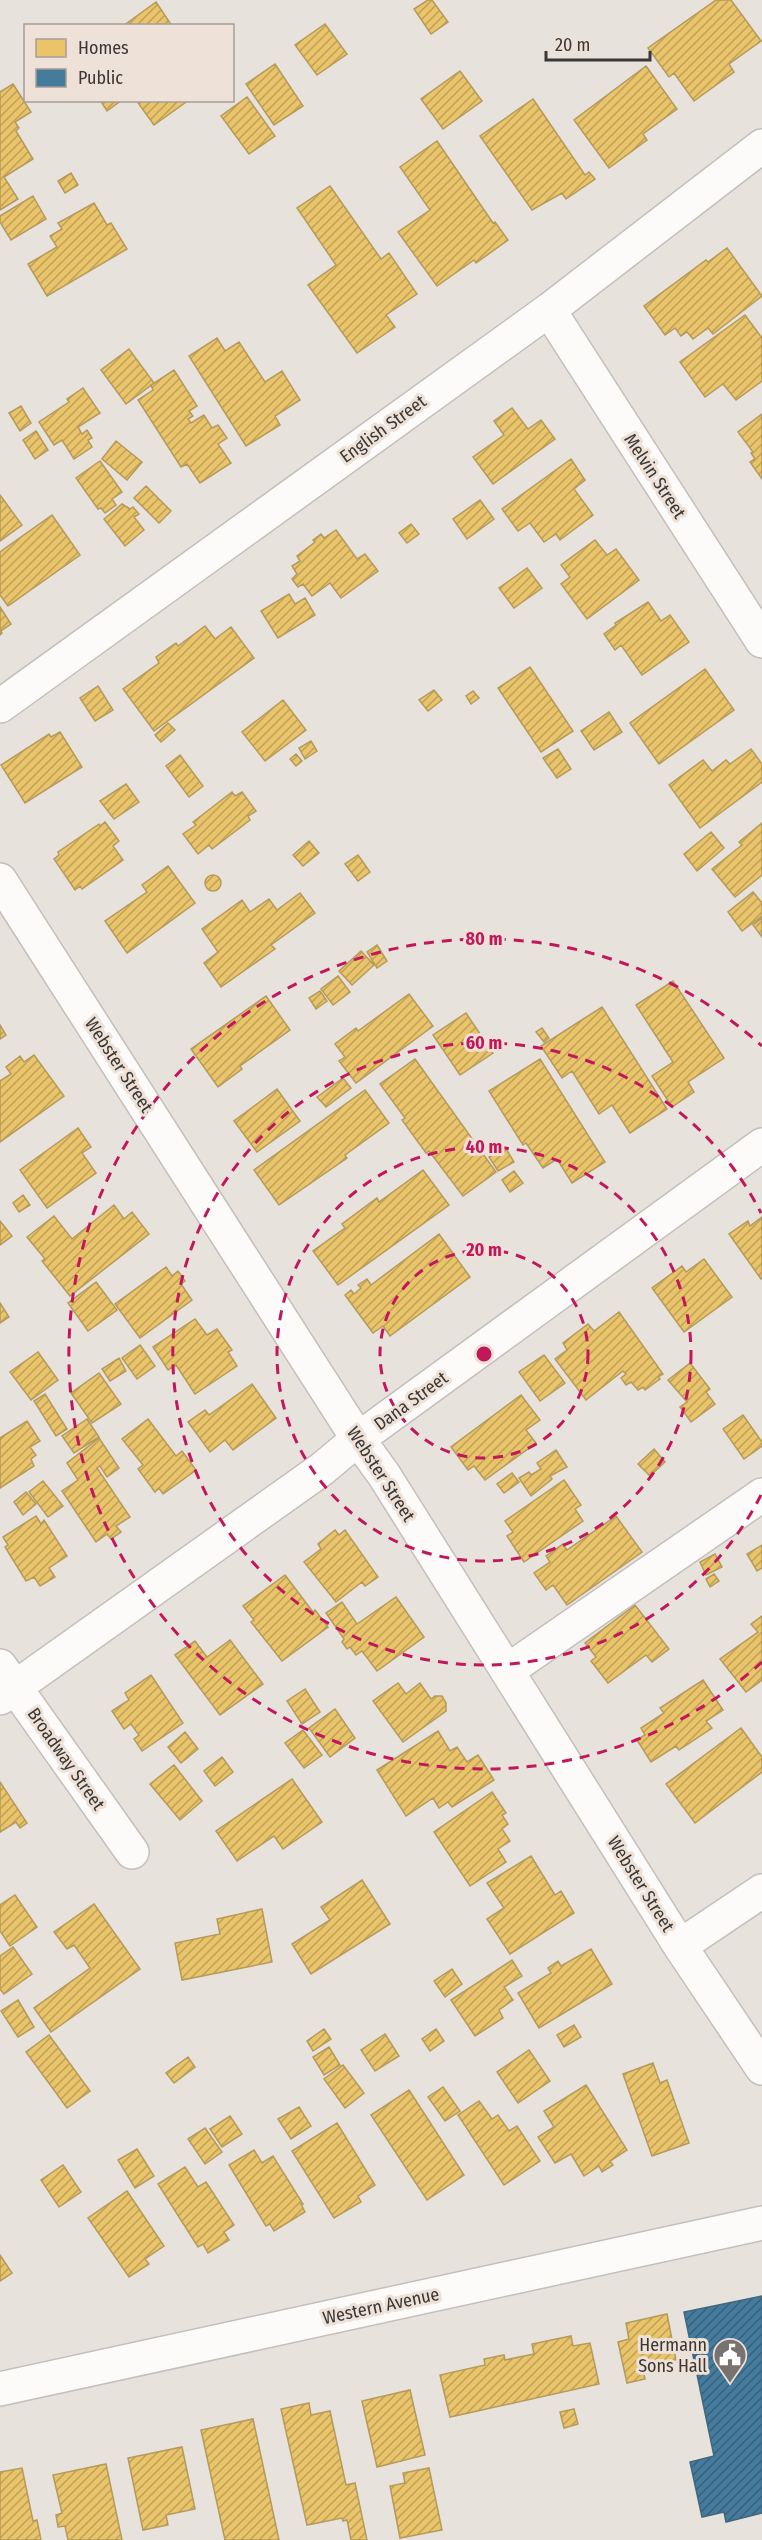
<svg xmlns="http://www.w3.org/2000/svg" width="762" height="2540" viewBox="0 0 762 2540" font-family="'Fira Sans Condensed',sans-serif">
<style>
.homes{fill:url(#homes-hatch);stroke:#b59a5a;stroke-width:1.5}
.public{fill:url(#public-hatch);stroke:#42677d;stroke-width:1.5}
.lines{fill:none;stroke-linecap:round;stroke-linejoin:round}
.minor-casing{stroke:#c4bfbb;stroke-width:36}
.minor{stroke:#fcfbfa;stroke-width:33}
.ring{fill:none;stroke:#c2185b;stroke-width:3;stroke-dasharray:10 8}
.labels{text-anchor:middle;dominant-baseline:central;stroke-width:6;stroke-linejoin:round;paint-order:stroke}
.street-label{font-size:18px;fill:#3b3733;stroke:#ede1d8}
.poi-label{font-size:18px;fill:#3b3733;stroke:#ede1d8;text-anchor:end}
.centre{fill:#c2185b;stroke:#ede1d8;stroke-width:3}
.ring-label{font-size:18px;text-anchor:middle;font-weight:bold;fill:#c2185b;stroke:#ede1d8;stroke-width:6;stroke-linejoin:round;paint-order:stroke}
</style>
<defs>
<pattern id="homes-hatch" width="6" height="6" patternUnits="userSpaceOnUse" patternTransform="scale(1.5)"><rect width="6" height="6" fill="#e9c46a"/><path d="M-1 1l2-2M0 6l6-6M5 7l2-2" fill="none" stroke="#bea058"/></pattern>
<pattern id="public-hatch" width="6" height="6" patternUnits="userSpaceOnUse" patternTransform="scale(1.5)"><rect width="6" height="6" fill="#457b9d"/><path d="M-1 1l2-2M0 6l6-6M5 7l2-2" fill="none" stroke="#38607a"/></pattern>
</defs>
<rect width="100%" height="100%" fill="#e8e2dd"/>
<path class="homes" d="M 428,0 L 432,0 L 448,22 L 431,34 L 414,9 Z
M 716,0 L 731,0 L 761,41 L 729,64 L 734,72 L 694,101 L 674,73 L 669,77 L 648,48 Z
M 156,2 L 172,26 L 123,26 Z
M 325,24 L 347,54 L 317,75 L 295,45 Z
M 275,64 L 303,106 L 274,125 L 246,84 Z
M 646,66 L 677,109 L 643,134 L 647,140 L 609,168 L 574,120 Z
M 460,71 L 482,101 L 443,129 L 421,99 Z
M 13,84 L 31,112 L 15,122 L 19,128 L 16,131 L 33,159 L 4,177 L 18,199 L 0,210 L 0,92 Z
M 247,97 L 275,136 L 249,154 L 221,116 Z
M 533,99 L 585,175 L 589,172 L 595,179 L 566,199 L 562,193 L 532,210 L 480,136 Z
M 100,100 L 122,100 L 107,111 Z
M 136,100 L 189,100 L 154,125 Z
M 437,141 L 493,223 L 495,222 L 508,240 L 476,263 L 474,260 L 437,286 L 398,232 L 430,210 L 400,167 Z
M 71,173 L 78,185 L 65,193 L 58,181 Z
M 330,186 L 381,259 L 389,253 L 417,294 L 386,315 L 395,327 L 357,353 L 308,285 L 336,265 L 297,208 Z
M 33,196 L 46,219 L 11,240 L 0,222 L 0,216 Z
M 94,203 L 107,225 L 111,223 L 127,249 L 47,296 L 28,264 L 57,247 L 50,236 L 62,229 L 58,223 Z
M 727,248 L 762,296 L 713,334 L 708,328 L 693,339 L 687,332 L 681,336 L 675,328 L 665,335 L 644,306 L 706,260 L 708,262 Z
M 745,315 L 762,338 L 762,381 L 736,400 L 723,384 L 705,397 L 680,362 Z
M 217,338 L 225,351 L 239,342 L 265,382 L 282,371 L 300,400 L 275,416 L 280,425 L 246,446 L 189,356 Z
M 129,349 L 154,383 L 126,404 L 101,370 Z
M 174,370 L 197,406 L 189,411 L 193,416 L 188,419 L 191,423 L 204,415 L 212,428 L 218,425 L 227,438 L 218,444 L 231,463 L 200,483 L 187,464 L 181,467 L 138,400 L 153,390 L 151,385 Z
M 83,388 L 100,413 L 78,427 L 82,434 L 87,430 L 92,438 L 88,440 L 92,447 L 74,459 L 62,440 L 54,445 L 39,422 L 69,402 L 67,399 Z
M 21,406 L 31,423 L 20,431 L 9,413 Z
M 512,408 L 528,429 L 541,420 L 555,439 L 493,484 L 473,457 L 504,435 L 494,421 Z
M 762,414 L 762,479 L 750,462 L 755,459 L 751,453 L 753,452 L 738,432 Z
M 36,431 L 48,450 L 35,459 L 23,440 Z
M 116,441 L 142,462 L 127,480 L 102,459 Z
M 571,459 L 585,480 L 574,489 L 593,515 L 560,540 L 556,534 L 544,542 L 530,523 L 518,531 L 502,509 Z
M 100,461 L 122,492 L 112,499 L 116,505 L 105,513 L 101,508 L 98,509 L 76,478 Z
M 146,486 L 171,511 L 159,523 L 134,498 Z
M 0,495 L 22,525 L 0,541 Z
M 480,500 L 494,519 L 467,539 L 453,519 Z
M 122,504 L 130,509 L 133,507 L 139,514 L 134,517 L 144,530 L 125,546 L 104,519 Z
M 52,515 L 80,555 L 8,606 L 0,595 L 0,552 Z
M 411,524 L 419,534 L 407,543 L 399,533 Z
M 336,530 L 357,559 L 365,554 L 378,571 L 341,598 L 330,583 L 312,596 L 303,584 L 298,587 L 292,579 L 297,574 L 292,566 L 300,561 L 297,556 L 315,542 L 313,540 L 321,534 L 324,538 Z
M 595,540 L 607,555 L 616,549 L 639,580 L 587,619 L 561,584 L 570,577 L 561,565 Z
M 527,568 L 542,588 L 514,608 L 499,588 Z
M 289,594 L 295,604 L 305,598 L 315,615 L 278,638 L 261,611 Z
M 648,602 L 661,621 L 670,615 L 689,642 L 642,675 L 621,645 L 615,650 L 604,634 L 616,625 L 615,623 Z
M 0,607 L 11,624 L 1,631 L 2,633 L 0,635 Z
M 205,626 L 215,639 L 231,627 L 254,658 L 154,731 L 123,689 L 159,663 L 156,657 L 176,643 L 178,646 Z
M 530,667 L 573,731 L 541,752 L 498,688 Z
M 705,669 L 734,710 L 659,764 L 630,723 Z
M 98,686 L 113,710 L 95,721 L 80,698 Z
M 434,690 L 442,700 L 428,711 L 419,700 Z
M 473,691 L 479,698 L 471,704 L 466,696 Z
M 283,700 L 306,730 L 265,761 L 242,732 Z
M 609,712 L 622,732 L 594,750 L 581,731 Z
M 168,723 L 175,730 L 161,742 L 155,735 Z
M 60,732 L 82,767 L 25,803 L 1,765 L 49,734 L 51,737 Z
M 311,741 L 317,751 L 305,759 L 299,748 Z
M 558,749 L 571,769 L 557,778 L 543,758 Z
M 751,749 L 762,764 L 762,782 L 700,828 L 669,785 L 703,760 L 712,771 L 726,760 L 730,764 Z
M 296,754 L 302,761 L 296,766 L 290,759 Z
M 180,755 L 203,786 L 189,797 L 166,766 Z
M 126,784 L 139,802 L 114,819 L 100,801 Z
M 232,792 L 235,796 L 242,792 L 256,811 L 248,816 L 250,820 L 212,849 L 209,845 L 198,854 L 183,834 L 196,825 L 193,822 Z
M 105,822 L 119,841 L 113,846 L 123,860 L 82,889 L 80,886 L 75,890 L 54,859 L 59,855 L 58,852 L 99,824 L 100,826 Z
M 762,823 L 762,875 L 735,897 L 712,869 L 742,845 L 739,842 Z
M 711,832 L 724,848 L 697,871 L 684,854 Z
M 309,841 L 319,853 L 303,866 L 293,855 Z
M 358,855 L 370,872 L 358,881 L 345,864 Z
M 168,866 L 195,903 L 127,953 L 105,921 L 147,892 L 142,885 Z
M205 883a8 8 0 1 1 16 0a8 8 0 1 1-16 0Z
M 753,892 L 762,903 L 762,916 L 742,931 L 728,912 Z
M 300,893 L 315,913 L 271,945 L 275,949 L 221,987 L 204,963 L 218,952 L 202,929 L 242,900 L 250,912 L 269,899 L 277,910 Z
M 762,918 L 762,937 L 753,925 Z
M 377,945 L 387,961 L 377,968 L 367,952 Z
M 361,951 L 374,965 L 352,985 L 339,971 Z
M 338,976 L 350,992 L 333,1005 L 321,989 Z
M 673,981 L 724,1058 L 688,1082 L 694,1092 L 672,1107 L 652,1076 L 673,1062 L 636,1005 Z
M 320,991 L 327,1001 L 316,1009 L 309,998 Z
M 409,994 L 433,1026 L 356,1083 L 339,1061 L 345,1057 L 335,1044 L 356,1028 L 358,1031 Z
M 266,996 L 290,1030 L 240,1066 L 242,1069 L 218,1087 L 191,1049 Z
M 602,1007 L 667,1109 L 630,1133 L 612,1105 L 599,1114 L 572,1071 L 562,1078 L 541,1046 Z
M 466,1013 L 493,1053 L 460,1075 L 433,1035 Z
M 0,1025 L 6,1035 L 0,1039 Z
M 542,1028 L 549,1038 L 544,1042 L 536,1032 Z
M 34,1055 L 64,1096 L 0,1142 L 0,1081 L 11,1074 L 6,1067 L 20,1056 L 24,1062 Z
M 415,1059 L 496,1172 L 463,1196 L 429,1151 L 426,1153 L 402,1120 L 405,1118 L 380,1084 Z
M 540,1059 L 605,1162 L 572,1183 L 557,1159 L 543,1168 L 526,1143 L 523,1145 L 489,1091 Z
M 343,1078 L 351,1088 L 326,1107 L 317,1097 Z
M 277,1089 L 300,1121 L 257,1152 L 234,1121 Z
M 365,1090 L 389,1123 L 345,1155 L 347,1158 L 279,1205 L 254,1170 Z
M 78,1128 L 91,1147 L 82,1153 L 96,1173 L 47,1208 L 20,1170 Z
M 505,1147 L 514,1162 L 498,1171 L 489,1157 Z
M 423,1170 L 449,1205 L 338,1285 L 313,1251 L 345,1228 L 342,1224 L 377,1198 L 379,1202 Z
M 514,1171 L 523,1183 L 510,1192 L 502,1180 Z
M 23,1195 L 30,1205 L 19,1212 L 13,1203 Z
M 114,1205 L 124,1219 L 132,1212 L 149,1234 L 70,1296 L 42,1261 L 45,1259 L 27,1237 L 54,1216 L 72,1239 Z
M 762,1217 L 762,1278 L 761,1279 L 729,1234 L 748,1221 L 750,1226 Z
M 0,1221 L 12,1236 L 0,1245 Z
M 439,1234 L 470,1277 L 390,1336 L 383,1326 L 373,1333 L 345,1295 L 351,1290 L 354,1294 L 361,1288 L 358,1285 L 367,1279 L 371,1285 Z
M 704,1259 L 732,1297 L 684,1332 L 652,1288 L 682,1266 L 686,1272 Z
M 166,1267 L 172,1276 L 178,1271 L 185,1281 L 181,1284 L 192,1300 L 140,1338 L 115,1304 Z
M 96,1282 L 117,1310 L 88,1331 L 68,1303 Z
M 0,1303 L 9,1317 L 0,1323 Z
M 619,1312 L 663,1374 L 658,1377 L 660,1379 L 645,1390 L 643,1387 L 638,1390 L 631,1382 L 626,1385 L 621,1378 L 626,1374 L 623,1371 L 586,1400 L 555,1359 L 567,1350 L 563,1343 L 588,1324 L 594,1331 Z
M 195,1319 L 207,1335 L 217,1329 L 232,1350 L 228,1352 L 237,1366 L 195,1394 L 176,1365 L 168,1370 L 153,1347 Z
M 140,1345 L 155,1366 L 137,1379 L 122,1358 Z
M 38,1352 L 58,1380 L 31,1400 L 10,1372 Z
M 544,1355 L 565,1383 L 540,1401 L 519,1372 Z
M 119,1358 L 126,1371 L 110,1381 L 102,1369 Z
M 690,1363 L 710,1389 L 706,1392 L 715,1404 L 691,1422 L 680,1407 L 687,1402 L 668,1380 Z
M 99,1373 L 121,1404 L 92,1423 L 71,1393 Z
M 252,1384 L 276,1418 L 233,1450 L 225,1440 L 210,1452 L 188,1422 L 205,1410 L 209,1415 Z
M 45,1394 L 67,1429 L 56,1436 L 34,1401 Z
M 521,1395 L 540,1420 L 526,1430 L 536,1443 L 485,1480 L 474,1466 L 468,1470 L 451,1447 Z
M 743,1415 L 762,1442 L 762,1446 L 744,1459 L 723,1429 Z
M 87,1419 L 99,1437 L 74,1453 L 62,1436 Z
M 148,1419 L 176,1456 L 182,1451 L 196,1470 L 163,1494 L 159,1488 L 155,1492 L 138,1469 L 143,1465 L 122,1439 Z
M 27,1421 L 40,1441 L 30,1447 L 36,1455 L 31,1459 L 34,1466 L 0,1488 L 0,1438 Z
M 99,1438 L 119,1468 L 107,1477 L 100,1466 L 97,1468 L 130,1517 L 116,1526 L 121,1532 L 111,1539 L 107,1534 L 96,1542 L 62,1491 L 78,1480 L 67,1463 Z
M 654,1449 L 665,1462 L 650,1476 L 638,1464 Z
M 556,1450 L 567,1467 L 550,1476 L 552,1479 L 531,1496 L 519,1478 L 529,1472 L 531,1475 L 541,1469 L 537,1463 Z
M 512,1473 L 519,1482 L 504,1493 L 497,1484 Z
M 564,1480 L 581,1505 L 575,1509 L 583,1521 L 524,1562 L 507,1536 L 513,1532 L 505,1521 Z
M 43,1481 L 63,1506 L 48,1517 L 29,1492 Z
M 26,1492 L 36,1504 L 23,1515 L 14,1502 Z
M 36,1516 L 41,1524 L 44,1520 L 67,1556 L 49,1568 L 55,1577 L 40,1586 L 34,1577 L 26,1581 L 5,1547 L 8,1545 L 3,1537 Z
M 616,1516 L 642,1552 L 567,1605 L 553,1585 L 546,1590 L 534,1573 L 550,1562 L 546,1556 L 563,1544 L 567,1550 Z
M 335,1530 L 339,1535 L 345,1530 L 378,1577 L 365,1586 L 362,1582 L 336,1602 L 304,1562 L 321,1549 L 318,1544 Z
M 762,1545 L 762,1568 L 757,1571 L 747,1554 Z
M 715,1554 L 722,1567 L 706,1575 L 700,1562 Z
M 714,1574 L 719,1581 L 710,1587 L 706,1579 Z
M 285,1575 L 313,1612 L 315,1610 L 328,1627 L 282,1661 L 251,1622 L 254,1620 L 243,1606 Z
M 396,1597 L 424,1637 L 377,1671 L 362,1651 L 356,1655 L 350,1647 L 347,1649 L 342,1642 L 344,1639 L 326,1613 L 342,1602 L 357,1624 Z
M 635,1605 L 669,1649 L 652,1662 L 646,1655 L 608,1683 L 591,1661 L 596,1657 L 585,1643 Z
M 762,1616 L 762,1680 L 746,1692 L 720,1659 L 758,1632 L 751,1624 Z
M 230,1640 L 263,1684 L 220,1715 L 175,1655 L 195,1641 L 207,1657 Z
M 151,1675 L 183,1723 L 142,1751 L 134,1739 L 139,1735 L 131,1724 L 124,1729 L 112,1711 L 129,1700 L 125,1693 Z
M 703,1680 L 723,1710 L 706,1721 L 712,1728 L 679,1750 L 676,1746 L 651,1762 L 637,1740 L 645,1735 L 641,1728 L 664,1713 L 660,1708 Z
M 398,1683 L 406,1694 L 420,1683 L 431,1699 L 435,1696 L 442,1696 L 446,1703 L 446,1711 L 403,1742 L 373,1701 Z
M 305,1689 L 320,1712 L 302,1724 L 287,1701 Z
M 335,1709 L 355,1738 L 330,1757 L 309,1728 Z
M 741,1728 L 762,1757 L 762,1772 L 695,1823 L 666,1784 Z
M 303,1730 L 322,1755 L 304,1768 L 285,1743 Z
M 438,1731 L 450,1751 L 457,1747 L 467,1762 L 478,1755 L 494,1780 L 452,1807 L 448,1802 L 439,1808 L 433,1798 L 406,1816 L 377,1770 Z
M 185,1732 L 198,1749 L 181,1763 L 168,1747 Z
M 222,1757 L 233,1772 L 215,1786 L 204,1771 Z
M 174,1765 L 202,1801 L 180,1820 L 150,1784 Z
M 292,1779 L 322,1822 L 283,1849 L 274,1836 L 237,1861 L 216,1831 Z
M 0,1782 L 27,1823 L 20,1828 L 16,1822 L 0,1832 Z
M 492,1792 L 506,1813 L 502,1815 L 508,1824 L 502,1829 L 510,1841 L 498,1849 L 506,1862 L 470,1886 L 434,1832 Z
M 531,1856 L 555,1895 L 561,1891 L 574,1913 L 510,1954 L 487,1919 L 504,1908 L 487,1883 Z
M 362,1880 L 390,1924 L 311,1974 L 292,1944 L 330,1920 L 321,1907 Z
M 15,1895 L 37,1927 L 10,1946 L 0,1931 L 0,1905 Z
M 94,1904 L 140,1969 L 51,2032 L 34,2008 L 90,1968 L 74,1945 L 67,1949 L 54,1932 Z
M 262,1909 L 272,1962 L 182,1980 L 175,1943 L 220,1934 L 217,1919 Z
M 13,1947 L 32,1974 L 4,1994 L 0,1989 L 0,1956 Z
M 591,1949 L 612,1984 L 539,2028 L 518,1993 L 551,1973 L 548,1968 L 558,1961 L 561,1966 Z
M 512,1960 L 522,1976 L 504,1987 L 513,2000 L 499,2010 L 503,2018 L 475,2036 L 451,2000 Z
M 452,1969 L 462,1984 L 445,1997 L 434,1981 Z
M 18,2000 L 34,2027 L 18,2037 L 1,2011 Z
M 574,2025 L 581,2037 L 564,2047 L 557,2035 Z
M 324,2029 L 331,2039 L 313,2051 L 307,2041 Z
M 436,2029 L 444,2041 L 430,2051 L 422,2039 Z
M 385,2034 L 399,2056 L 375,2071 L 361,2050 Z
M 49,2035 L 90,2091 L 67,2108 L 26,2052 Z
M 329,2047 L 340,2065 L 324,2075 L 313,2057 Z
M 529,2050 L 550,2081 L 518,2103 L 497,2072 Z
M 188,2057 L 195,2067 L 174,2083 L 166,2073 Z
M 653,2063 L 660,2083 L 667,2080 L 689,2143 L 652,2156 L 623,2074 Z
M 343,2065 L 364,2093 L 345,2108 L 324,2079 Z
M 586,2085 L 627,2150 L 610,2161 L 613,2165 L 602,2172 L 599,2166 L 584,2176 L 571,2154 L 555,2163 L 538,2137 L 554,2127 L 544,2111 Z
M 443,2087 L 460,2111 L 445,2121 L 428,2097 Z
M 409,2090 L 464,2175 L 427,2200 L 371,2115 Z
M 479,2101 L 492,2119 L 498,2115 L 509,2131 L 517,2126 L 540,2161 L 504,2185 L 458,2115 Z
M 299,2107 L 311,2126 L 291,2139 L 278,2119 Z
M 230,2116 L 242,2134 L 222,2147 L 210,2129 Z
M 337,2123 L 375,2185 L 358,2196 L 361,2202 L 334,2218 L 292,2151 Z
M 205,2128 L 222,2152 L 205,2164 L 188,2139 Z
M 137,2149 L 154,2176 L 135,2188 L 118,2160 Z
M 254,2150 L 262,2163 L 273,2156 L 303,2204 L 301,2204 L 305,2212 L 274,2231 L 270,2224 L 266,2226 L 229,2165 Z
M 63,2165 L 81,2192 L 59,2207 L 41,2180 Z
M 185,2167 L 198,2187 L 206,2182 L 234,2225 L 224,2232 L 229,2240 L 208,2253 L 203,2244 L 198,2247 L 158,2184 Z
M 127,2191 L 164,2246 L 145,2259 L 149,2264 L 129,2277 L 88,2218 Z
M 0,2255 L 12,2273 L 0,2281 Z
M 667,2314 L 676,2360 L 642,2367 L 645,2379 L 627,2383 L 618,2342 L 629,2339 L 626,2323 Z
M 571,2336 L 573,2346 L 590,2343 L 599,2384 L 450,2417 L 440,2375 L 485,2365 L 484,2359 L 504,2355 L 505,2360 L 534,2354 L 532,2344 Z
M 410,2390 L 425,2455 L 377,2467 L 362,2401 Z
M 309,2403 L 311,2415 L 330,2411 L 346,2485 L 355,2483 L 367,2540 L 351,2540 L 347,2520 L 343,2521 L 342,2518 L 307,2525 L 281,2409 Z
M 574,2409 L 578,2424 L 564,2428 L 560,2412 Z
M 253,2419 L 279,2540 L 225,2540 L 201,2430 Z
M 182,2447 L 195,2509 L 166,2515 L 168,2525 L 143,2530 L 128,2458 Z
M 106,2464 L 122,2540 L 68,2540 L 65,2526 L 58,2527 L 56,2515 L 62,2513 L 53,2475 Z
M 22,2468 L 33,2521 L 37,2520 L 41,2540 L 0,2540 L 0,2472 Z
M 429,2468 L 442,2530 L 400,2538 L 390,2486 L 405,2483 L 403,2473 Z"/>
<path class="public" d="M 762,2296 L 762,2513 L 726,2522 L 724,2512 L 702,2517 L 690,2462 L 714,2456 L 684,2312 Z"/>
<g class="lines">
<g class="minor-casing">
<path id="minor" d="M 549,310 L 762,641
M 0,706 L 549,310 L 762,146
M 0,880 L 358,1439 L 384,1475 L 680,1946 L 762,2068
M 0,1666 L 132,1852
M 507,1671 L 762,1495
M 0,1698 L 322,1469 L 358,1439 L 762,1145
M 680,1946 L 762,1891
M 0,2389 L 762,2223"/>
</g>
<use href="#minor" class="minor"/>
</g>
<g class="ring">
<circle cx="484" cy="1354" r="104"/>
<circle cx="484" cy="1354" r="207"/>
<path d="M761 1495A311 311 0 1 1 761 1213"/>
<path d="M762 1662A415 415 0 1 1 762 1046"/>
</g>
<defs>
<g id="civic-pin" transform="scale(1.725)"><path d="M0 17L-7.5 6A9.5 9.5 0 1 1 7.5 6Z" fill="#78736e" stroke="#ede1d8"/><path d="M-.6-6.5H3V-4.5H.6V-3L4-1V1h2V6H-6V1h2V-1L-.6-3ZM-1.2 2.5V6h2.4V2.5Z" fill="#fff"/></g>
</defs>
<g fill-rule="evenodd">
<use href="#civic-pin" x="730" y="2355"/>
</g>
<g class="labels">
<g class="street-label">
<text transform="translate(383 429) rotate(-36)">English Street</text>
<text transform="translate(655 476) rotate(57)">Melvin Street</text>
<text transform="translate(119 1065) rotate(57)">Webster Street</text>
<text transform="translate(411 1401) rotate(-36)">Dana Street</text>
<text transform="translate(381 1474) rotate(57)">Webster Street</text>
<text transform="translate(66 1759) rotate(55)">Broadway Street</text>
<text transform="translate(641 1884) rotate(58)">Webster Street</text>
<text transform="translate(381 2306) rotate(-12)">Western Avenue</text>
</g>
<g class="poi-label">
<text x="707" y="2345">Hermann<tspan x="707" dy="21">Sons Hall</tspan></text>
</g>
</g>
<circle cx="484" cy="1354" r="9" class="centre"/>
<g class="ring-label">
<text x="484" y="945">80 m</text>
<text x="484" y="1049">60 m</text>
<text x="484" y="1153">40 m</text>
<text x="484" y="1256">20 m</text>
</g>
<rect x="24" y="24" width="210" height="78" fill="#ede1d8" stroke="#a69d96" stroke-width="1.5"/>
<rect x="36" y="39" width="30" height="18" fill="#e9c46a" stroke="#a69d96" stroke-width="1.5"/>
<text x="78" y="54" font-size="18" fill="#3b3733">Homes</text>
<rect x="36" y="69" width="30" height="18" fill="#457b9d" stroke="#a69d96" stroke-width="1.5"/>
<text x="78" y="84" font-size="18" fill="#3b3733">Public</text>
<path d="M546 51v9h104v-9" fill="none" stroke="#3b3733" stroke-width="3"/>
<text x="555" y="51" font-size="18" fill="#3b3733" stroke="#ede1d8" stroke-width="4.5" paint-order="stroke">20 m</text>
</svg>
